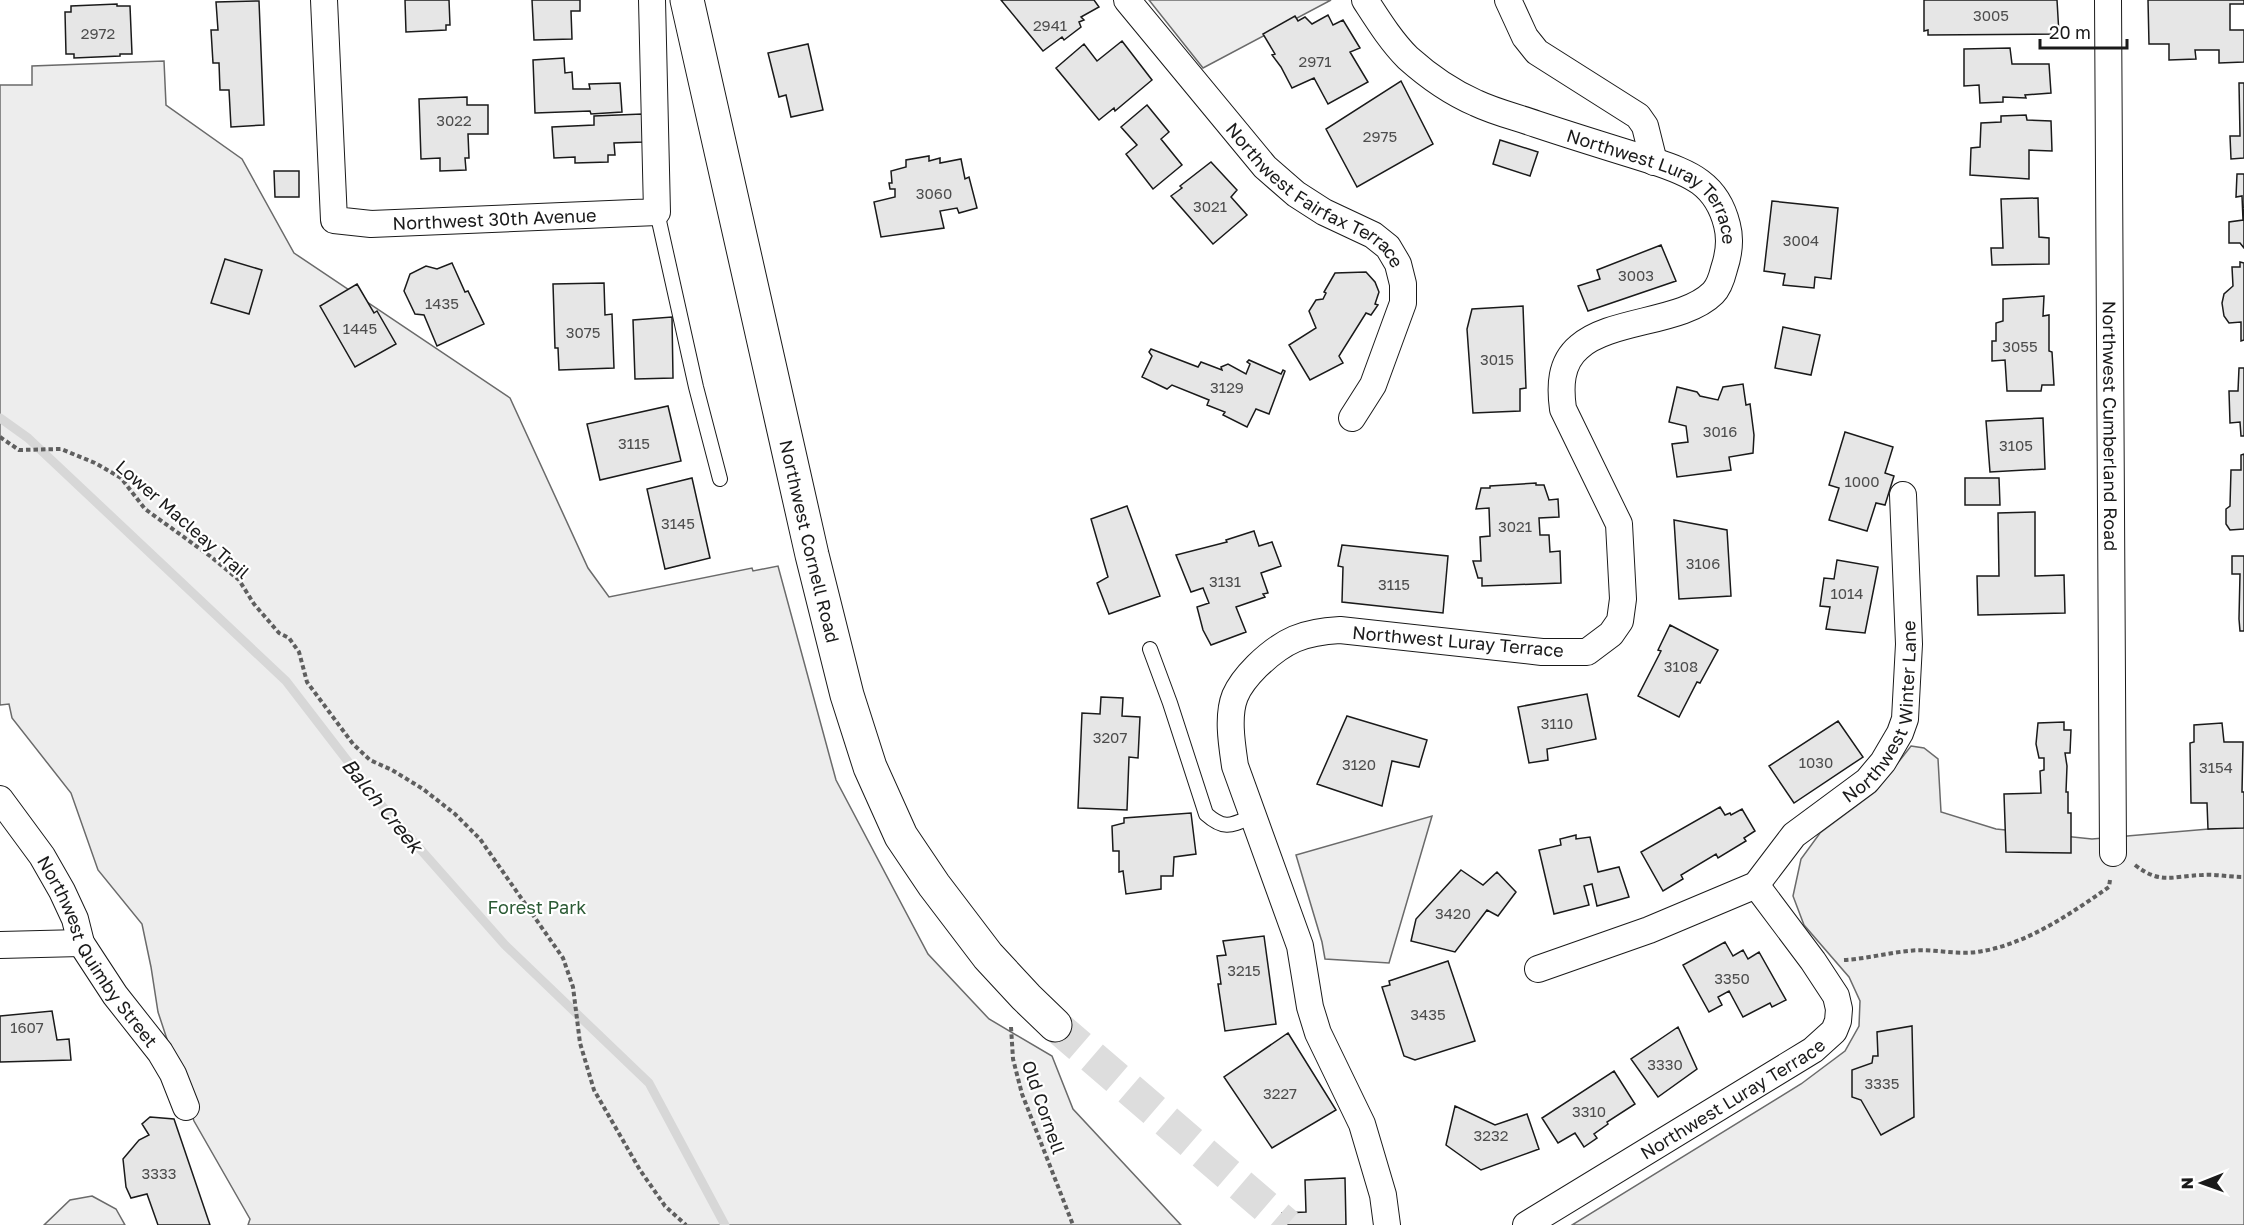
<svg xmlns="http://www.w3.org/2000/svg" width="2244" height="1225" viewBox="0 0 2244 1225" font-family="'Golos Text',sans-serif">
<style>
.built{fill:#ededed;stroke:#6a6a6a;stroke-width:1.5}
.lines{fill:none;stroke-linecap:round;stroke-linejoin:round}
.stream{stroke:#d7d7d7;stroke-width:9}
.building{fill:#e6e6e6;stroke:#1a1a1a;stroke-width:1.5}
.secondary-tunnel{stroke:#ddd;stroke-width:33;stroke-dasharray:33 16;stroke-linecap:butt}
.lane-casing{stroke:#1a1a1a;stroke-width:16}
.street-casing{stroke:#1a1a1a;stroke-width:28}
.secondary-casing{stroke:#1a1a1a;stroke-width:35}
.path{stroke:#5f5f5f;stroke-width:4;stroke-dasharray:4.5 3;stroke-linecap:butt}
.lane{stroke:#fff;stroke-width:14}
.street{stroke:#fff;stroke-width:26}
.secondary{stroke:#fff;stroke-width:33}
.labels{text-anchor:middle;dominant-baseline:central;stroke-width:4.5;stroke-linejoin:round;paint-order:stroke}
.number-label{font-size:15px;fill:#4d4d4d}
.street-label{font-size:18px;fill:#1a1a1a;stroke:#fff}
.park-label{font-size:18px;fill:#2b5a34;stroke:#fff}
.water-label{font-size:20px;font-style:italic;fill:#1a1a1a;stroke:#fff}
</style>
<rect width="100%" height="100%" fill="#fff"/>
<path class="built" d="M 1149,0 L 1331,0 L 1203,68 Z
M 164,61 L 166,105 L 242,159 L 294,253 L 510,398 L 588,568 L 609,597 L 752,568 L 753,571 L 778,566 L 836,780 L 928,954 L 989,1019 L 1052,1056 L 1073,1109 L 1181,1225 L 248,1225 L 250,1219 L 194,1121 L 158,1012 L 151,967 L 142,924 L 98,870 L 71,793 L 12,718 L 9,704 L 0,705 L 0,85 L 32,85 L 32,66 Z
M 1911,746 L 1924,748 L 1938,759 L 1941,812 L 1996,829 L 2092,839 L 2244,826 L 2244,1225 L 1572,1225 L 1801,1084 L 1845,1051 L 1859,1026 L 1860,1001 L 1849,977 L 1804,925 L 1793,896 L 1801,859 L 1820,833 L 1875,792 Z
M 1432,816 L 1389,963 L 1325,959 L 1322,942 L 1296,855 Z
M 92,1196 L 116,1209 L 125,1225 L 44,1225 L 70,1200 Z"/>
<g class="lines">
<path class="stream" d="M 0,418 L 28,438 L 286,681 L 383,807 L 505,945 L 649,1083 L 725,1225"/>
</g>
<path class="building" d="M 405,0 L 449,0 L 450,25 L 446,25 L 446,30 L 406,32 Z
M 532,0 L 580,0 L 580,11 L 571,11 L 572,39 L 534,40 Z
M 1001,0 L 1094,0 L 1099,7 L 1081,17 L 1084,20 L 1079,22 L 1081,27 L 1064,40 L 1062,37 L 1043,51 Z
M 1924,0 L 2057,0 L 2059,34 L 1928,35 L 1928,30 L 1924,31 Z
M 2148,0 L 2244,0 L 2244,4 L 2230,4 L 2230,30 L 2244,30 L 2244,62 L 2219,63 L 2219,50 L 2195,50 L 2196,59 L 2169,60 L 2169,44 L 2149,44 Z
M 259,1 L 264,125 L 231,127 L 229,90 L 220,90 L 219,63 L 213,63 L 211,30 L 218,30 L 216,2 Z
M 117,4 L 117,6 L 130,6 L 132,54 L 120,54 L 120,56 L 74,58 L 74,54 L 66,54 L 65,12 L 71,12 L 71,6 Z
M 1328,15 L 1333,25 L 1343,20 L 1360,48 L 1350,52 L 1368,82 L 1328,104 L 1314,78 L 1292,88 L 1281,67 L 1272,55 L 1275,54 L 1263,34 L 1295,16 L 1298,21 L 1305,17 L 1312,24 Z
M 1122,41 L 1152,80 L 1115,111 L 1114,108 L 1099,120 L 1056,68 L 1084,44 L 1097,61 Z
M 808,44 L 823,110 L 791,117 L 786,95 L 779,97 L 768,53 Z
M 2010,48 L 2012,64 L 2049,64 L 2051,93 L 2025,95 L 2026,98 L 2003,97 L 2003,102 L 1980,103 L 1979,85 L 1964,86 L 1964,49 Z
M 564,58 L 565,73 L 572,72 L 573,89 L 590,89 L 589,84 L 620,83 L 622,112 L 591,114 L 590,111 L 535,113 L 533,60 Z
M 1401,81 L 1433,144 L 1357,187 L 1326,129 Z
M 2239,83 L 2244,83 L 2244,158 L 2231,159 L 2230,136 L 2240,136 Z
M 467,97 L 467,105 L 488,105 L 488,134 L 468,134 L 469,158 L 465,158 L 466,170 L 440,171 L 440,158 L 421,159 L 419,99 Z
M 1147,105 L 1169,132 L 1161,139 L 1182,165 L 1153,189 L 1126,154 L 1137,145 L 1121,127 Z
M 642,114 L 644,142 L 614,143 L 615,155 L 608,155 L 608,162 L 575,163 L 575,157 L 554,158 L 552,127 L 594,125 L 594,116 Z
M 2026,115 L 2027,120 L 2051,121 L 2052,151 L 2029,150 L 2029,179 L 1970,175 L 1971,148 L 1980,147 L 1981,123 L 2001,122 L 2001,116 Z
M 1500,140 L 1538,152 L 1530,176 L 1493,164 Z
M 929,156 L 929,161 L 940,158 L 940,163 L 961,159 L 965,179 L 969,177 L 977,208 L 959,213 L 957,208 L 940,211 L 944,228 L 881,237 L 874,202 L 895,197 L 895,189 L 890,189 L 889,183 L 892,183 L 891,171 L 906,167 L 906,160 Z
M 1211,162 L 1237,190 L 1231,197 L 1247,215 L 1213,244 L 1171,196 L 1182,188 L 1180,186 Z
M 274,171 L 299,171 L 299,197 L 275,197 Z
M 2237,174 L 2244,174 L 2244,248 L 2240,243 L 2229,243 L 2229,222 L 2243,220 L 2242,196 L 2236,197 Z
M 2038,198 L 2039,237 L 2049,238 L 2049,264 L 1992,265 L 1991,248 L 2003,248 L 2001,199 Z
M 1772,201 L 1838,208 L 1831,279 L 1815,277 L 1814,288 L 1783,285 L 1785,274 L 1764,271 Z
M 1661,245 L 1676,281 L 1588,311 L 1578,286 L 1600,279 L 1597,270 Z
M 225,259 L 262,270 L 249,314 L 211,303 Z
M 2240,262 L 2244,263 L 2244,340 L 2241,341 L 2241,322 L 2229,323 L 2224,316 L 2222,303 L 2224,294 L 2233,286 L 2232,267 L 2240,267 Z
M 452,263 L 465,292 L 468,291 L 484,324 L 437,346 L 424,315 L 415,314 L 404,291 L 410,274 L 426,266 L 437,269 Z
M 1366,272 L 1375,282 L 1379,292 L 1375,304 L 1378,305 L 1371,315 L 1366,313 L 1339,356 L 1343,363 L 1310,380 L 1289,345 L 1316,328 L 1309,311 L 1316,300 L 1323,299 L 1326,293 L 1324,292 L 1335,273 Z
M 604,283 L 605,315 L 612,314 L 614,368 L 559,370 L 558,348 L 555,348 L 553,284 Z
M 357,284 L 374,313 L 377,311 L 396,344 L 355,367 L 320,306 Z
M 2044,296 L 2043,316 L 2049,315 L 2049,351 L 2052,352 L 2054,385 L 2042,385 L 2041,391 L 2007,391 L 2005,360 L 1992,361 L 1992,341 L 1996,341 L 1996,323 L 2003,321 L 2003,299 Z
M 1523,306 L 1526,388 L 1520,389 L 1520,411 L 1473,413 L 1467,329 L 1472,309 Z
M 672,317 L 673,378 L 635,379 L 633,320 Z
M 1783,327 L 1820,335 L 1811,375 L 1775,368 Z
M 1151,349 L 1198,367 L 1201,362 L 1222,370 L 1221,367 L 1228,364 L 1246,374 L 1250,364 L 1247,362 L 1249,360 L 1281,374 L 1283,370 L 1285,371 L 1269,414 L 1256,409 L 1247,427 L 1223,415 L 1225,412 L 1207,405 L 1209,400 L 1172,385 L 1167,389 L 1142,377 L 1152,356 L 1149,352 Z
M 2239,368 L 2244,368 L 2244,436 L 2241,436 L 2240,422 L 2230,423 L 2229,391 L 2238,391 Z
M 1743,384 L 1746,405 L 1750,404 L 1754,435 L 1753,453 L 1729,457 L 1731,470 L 1677,477 L 1672,444 L 1688,442 L 1686,426 L 1669,422 L 1677,387 L 1697,392 L 1700,396 L 1718,400 L 1723,387 Z
M 668,406 L 681,461 L 600,480 L 587,424 Z
M 2043,418 L 2045,469 L 1990,472 L 1986,421 Z
M 1845,432 L 1893,447 L 1885,473 L 1894,476 L 1885,505 L 1876,503 L 1867,531 L 1829,520 L 1839,488 L 1829,485 Z
M 2244,454 L 2244,529 L 2230,530 L 2226,524 L 2226,509 L 2230,506 L 2231,470 L 2241,470 L 2241,455 Z
M 692,478 L 710,558 L 665,569 L 647,489 Z
M 1965,478 L 1999,478 L 2000,505 L 1965,505 Z
M 1536,483 L 1536,485 L 1544,485 L 1549,500 L 1558,499 L 1559,517 L 1539,518 L 1540,535 L 1549,535 L 1550,552 L 1560,551 L 1561,583 L 1482,586 L 1482,578 L 1478,578 L 1473,561 L 1481,561 L 1480,537 L 1490,536 L 1489,508 L 1476,509 L 1481,488 L 1490,488 L 1490,486 Z
M 1127,506 L 1160,596 L 1109,614 L 1097,583 L 1108,577 L 1091,519 Z
M 2035,512 L 2035,576 L 2064,575 L 2065,613 L 1978,615 L 1977,576 L 1999,576 L 1998,513 Z
M 1674,520 L 1727,530 L 1731,596 L 1679,599 Z
M 1254,531 L 1259,546 L 1272,542 L 1281,566 L 1261,573 L 1268,593 L 1263,594 L 1265,597 L 1236,607 L 1246,632 L 1211,645 L 1203,630 L 1197,607 L 1209,603 L 1203,588 L 1191,592 L 1176,555 L 1227,542 L 1226,540 Z
M 1342,545 L 1448,556 L 1443,613 L 1342,602 L 1343,567 L 1338,566 Z
M 2232,556 L 2244,556 L 2244,631 L 2240,631 L 2239,619 L 2240,574 L 2232,574 Z
M 1837,560 L 1878,567 L 1865,633 L 1826,629 L 1830,607 L 1820,606 L 1824,578 L 1834,579 Z
M 1670,625 L 1718,650 L 1700,683 L 1697,682 L 1679,717 L 1638,696 L 1661,651 L 1658,650 Z
M 1587,694 L 1596,739 L 1547,749 L 1548,760 L 1529,763 L 1518,707 Z
M 1101,697 L 1123,698 L 1122,716 L 1140,717 L 1138,758 L 1129,757 L 1127,810 L 1078,808 L 1082,713 L 1100,714 Z
M 1347,716 L 1427,740 L 1419,767 L 1392,761 L 1382,806 L 1317,784 Z
M 1838,721 L 1863,757 L 1794,803 L 1769,766 Z
M 2064,722 L 2064,730 L 2071,730 L 2070,753 L 2065,753 L 2067,766 L 2066,792 L 2068,792 L 2068,813 L 2071,813 L 2071,853 L 2006,852 L 2004,794 L 2041,793 L 2040,771 L 2044,770 L 2044,758 L 2039,758 L 2036,744 L 2038,723 Z
M 2222,723 L 2224,742 L 2243,742 L 2242,792 L 2244,792 L 2244,828 L 2208,829 L 2207,803 L 2191,803 L 2190,743 L 2194,742 L 2194,725 Z
M 1720,807 L 1725,815 L 1730,813 L 1731,815 L 1742,809 L 1755,831 L 1744,838 L 1746,841 L 1718,858 L 1716,854 L 1681,875 L 1683,879 L 1663,891 L 1641,852 Z
M 1191,813 L 1196,854 L 1174,857 L 1173,876 L 1161,876 L 1161,889 L 1126,894 L 1123,871 L 1119,872 L 1119,851 L 1113,851 L 1112,826 L 1124,823 L 1124,818 Z
M 1576,835 L 1576,839 L 1590,837 L 1598,872 L 1619,867 L 1629,897 L 1597,906 L 1592,884 L 1584,886 L 1589,905 L 1554,914 L 1539,850 L 1561,845 L 1560,839 Z
M 1461,870 L 1483,885 L 1497,872 L 1516,892 L 1498,916 L 1487,910 L 1455,952 L 1411,941 L 1416,919 Z
M 1264,936 L 1276,1024 L 1225,1031 L 1218,984 L 1221,984 L 1217,956 L 1226,955 L 1223,941 Z
M 1725,942 L 1733,956 L 1743,950 L 1748,959 L 1759,952 L 1786,1000 L 1772,1007 L 1770,1003 L 1743,1017 L 1729,991 L 1718,997 L 1722,1005 L 1709,1012 L 1683,965 Z
M 1448,961 L 1475,1041 L 1415,1060 L 1404,1056 L 1382,987 L 1390,985 L 1389,981 Z
M 52,1011 L 57,1040 L 69,1039 L 71,1060 L 0,1062 L 0,1016 Z
M 1912,1026 L 1914,1117 L 1881,1135 L 1861,1100 L 1852,1097 L 1852,1070 L 1872,1063 L 1873,1056 L 1878,1056 L 1877,1032 Z
M 1678,1027 L 1697,1069 L 1658,1097 L 1631,1059 Z
M 1288,1033 L 1336,1110 L 1272,1148 L 1224,1077 Z
M 1614,1071 L 1635,1104 L 1607,1122 L 1608,1124 L 1594,1134 L 1597,1138 L 1584,1147 L 1575,1133 L 1558,1143 L 1542,1118 Z
M 1455,1106 L 1495,1125 L 1527,1114 L 1539,1149 L 1481,1170 L 1446,1145 Z
M 150,1117 L 174,1119 L 210,1225 L 158,1225 L 147,1194 L 131,1198 L 126,1187 L 123,1159 L 139,1140 L 149,1135 L 142,1124 Z
M 1345,1178 L 1346,1225 L 1282,1225 L 1282,1213 L 1306,1212 L 1305,1180 Z"/>
<g class="lines">
<path class="secondary-tunnel" d="M 1055,1025 L 1287,1225"/>
<g class="lane-casing">
<path id="lane" d="M 657,212 L 696,387 L 720,479
M 1150,649 L 1170,703 L 1206,814 C 1225,831 1232,825 1253,816"/>
</g>
<g class="street-casing">
<g id="street">
<path id="s1" d="M 324,0 L 334,220 L 371,224 L 657,212 L 652,0"/>
<path id="s2" d="M 1127,0 L 1265,167 L 1296,194 L 1324,212 L 1373,235 L 1388,247 L 1398,264 L 1403,284 L 1403,303 L 1373,385 L 1352,418"/>
<path id="s3" d="M 1365,0 C 1378,20 1391,41 1408,58 C 1427,75 1453,93 1476,103 C 1495,112 1516,117 1536,124 C 1575,137 1614,149 1653,161 C 1690,173 1717,184 1727,225 C 1731,240 1729,254 1724,269 C 1722,277 1718,288 1713,293 C 1683,323 1610,319 1579,347 C 1560,363 1560,387 1563,409 L 1619,524 L 1623,599 L 1620,621 L 1611,634 L 1587,652 L 1542,652 L 1340,630 C 1303,632 1284,640 1257,666 C 1248,675 1240,684 1235,696 C 1227,716 1232,745 1235,766 L 1300,946 L 1310,1007 L 1318,1033 L 1362,1124 L 1383,1195 L 1387,1225"/>
<path d="M 1508,0 L 1525,37 L 1537,52 L 1638,116 L 1645,126 L 1654,162"/>
<path id="s4" d="M 2108,0 L 2113,853"/>
<path id="s5" d="M 0,799 L 42,856 L 62,891 L 75,919 L 81,943 L 115,995 L 160,1052 L 173,1074 L 186,1107"/>
<path d="M 0,945 L 81,943"/>
<path id="s6" d="M 1538,969 L 1649,930 L 1756,885 L 1794,835 L 1867,781 L 1883,762 L 1900,733 L 1905,719 L 1909,644 L 1903,495"/>
<path id="s7" d="M 1526,1225 L 1813,1050 L 1834,1031 L 1838,1021 L 1839,1009 L 1836,996 L 1813,961 L 1756,885"/>
</g>
</g>
<g class="secondary-casing">
<g id="secondary">
<path id="s8" d="M 687,0 L 812,555 L 847,695 L 870,767 L 901,836 L 934,885 L 988,956 L 1026,997 L 1055,1025"/>
</g>
</g>
<path class="path" d="M 0,437 L 19,450 L 61,449 L 95,463 L 121,478 L 145,509 L 210,556 L 239,580 L 254,604 L 279,633 L 289,638 L 299,652 L 307,682 L 353,744 L 370,760 L 392,770 L 423,789 L 455,814 L 480,839 L 563,958 L 573,987 L 580,1043 L 594,1090 L 640,1170 L 665,1206 L 686,1225
M 2135,865 C 2161,885 2172,876 2202,875 C 2215,874 2230,877 2244,877
M 1844,960 C 1865,959 1887,953 1908,951 C 1931,948 1954,955 1977,952 C 2026,945 2070,914 2109,887 L 2110,880
M 1011,1027 L 1013,1059 L 1022,1094 L 1073,1225"/>
<use href="#lane" class="lane"/>
<use href="#street" class="street"/>
<use href="#secondary" class="secondary"/>
</g>
<g class="labels">
<g class="number-label">
<text x="1991" y="15">3005</text>
<text x="1050" y="25">2941</text>
<text x="98" y="33">2972</text>
<text x="1315" y="61">2971</text>
<text x="454" y="120">3022</text>
<text x="1380" y="136">2975</text>
<text x="934" y="193">3060</text>
<text x="1210" y="206">3021</text>
<text x="1801" y="240">3004</text>
<text x="1636" y="275">3003</text>
<text x="442" y="303">1435</text>
<text x="360" y="328">1445</text>
<text x="583" y="332">3075</text>
<text x="2020" y="346">3055</text>
<text x="1497" y="359">3015</text>
<text x="1227" y="387">3129</text>
<text x="1720" y="431">3016</text>
<text x="634" y="443">3115</text>
<text x="2016" y="445">3105</text>
<text x="1862" y="481">1000</text>
<text x="678" y="523">3145</text>
<text x="1515" y="526">3021</text>
<text x="1703" y="563">3106</text>
<text x="1225" y="581">3131</text>
<text x="1394" y="584">3115</text>
<text x="1847" y="593">1014</text>
<text x="1681" y="666">3108</text>
<text x="1557" y="723">3110</text>
<text x="1110" y="737">3207</text>
<text x="1816" y="762">1030</text>
<text x="1359" y="764">3120</text>
<text x="2216" y="767">3154</text>
<text x="1453" y="913">3420</text>
<text x="1244" y="970">3215</text>
<text x="1732" y="978">3350</text>
<text x="1428" y="1014">3435</text>
<text x="27" y="1027">1607</text>
<text x="1665" y="1064">3330</text>
<text x="1882" y="1083">3335</text>
<text x="1280" y="1093">3227</text>
<text x="1589" y="1111">3310</text>
<text x="1491" y="1135">3232</text>
<text x="159" y="1173">3333</text>
</g>
<g class="street-label">
<text stroke="none"><textPath href="#s3" startOffset="357">Northwest Luray Terrace</textPath></text>
<text stroke="none"><textPath href="#s2" startOffset="274">Northwest Fairfax Terrace</textPath></text>
<text stroke="none"><textPath href="#s1" startOffset="381">Northwest 30th Avenue</textPath></text>
<text stroke="none"><textPath href="#s4" startOffset="426">Northwest Cumberland Road</textPath></text>
<text transform="translate(183 519) rotate(41)">Lower Macleay Trail</text>
<text stroke="none"><textPath href="#s8" startOffset="555">Northwest Cornell Road</textPath></text>
<text transform="translate(1458 641) rotate(5)">Northwest Luray Terrace</text>
<text stroke="none"><textPath href="#s6" startOffset="459">Northwest Winter Lane</textPath></text>
<text stroke="none"><textPath href="#s5" startOffset="182">Northwest Quimby Street</textPath></text>
<text stroke="none"><textPath href="#s7" startOffset="242">Northwest Luray Terrace</textPath></text>
<text transform="translate(1044 1107) rotate(71)">Old Cornell</text>
</g>
<g class="park-label">
<text x="537" y="907">Forest Park</text>
</g>
<g class="water-label">
<text transform="translate(383 805) rotate(51)">Balch Creek</text>
</g>
</g>
<g transform="translate(2202 1183) rotate(269)" stroke="#ffffff" stroke-width="4.5" paint-order="stroke">
<path d="M0-4.5L10 22L0 15L-10 22Z" fill="#1a1a1a"/>
<text y="-9" font-size="16" font-weight="bold" text-anchor="middle" fill="#1a1a1a">N</text>
</g>
<path d="M2040 39v9h87v-9" fill="none" stroke="#1a1a1a" stroke-width="3"/>
<text x="2049" y="39" font-size="18" fill="#1a1a1a" stroke="#ffffff" stroke-width="4.5" paint-order="stroke">20 m</text>
</svg>
